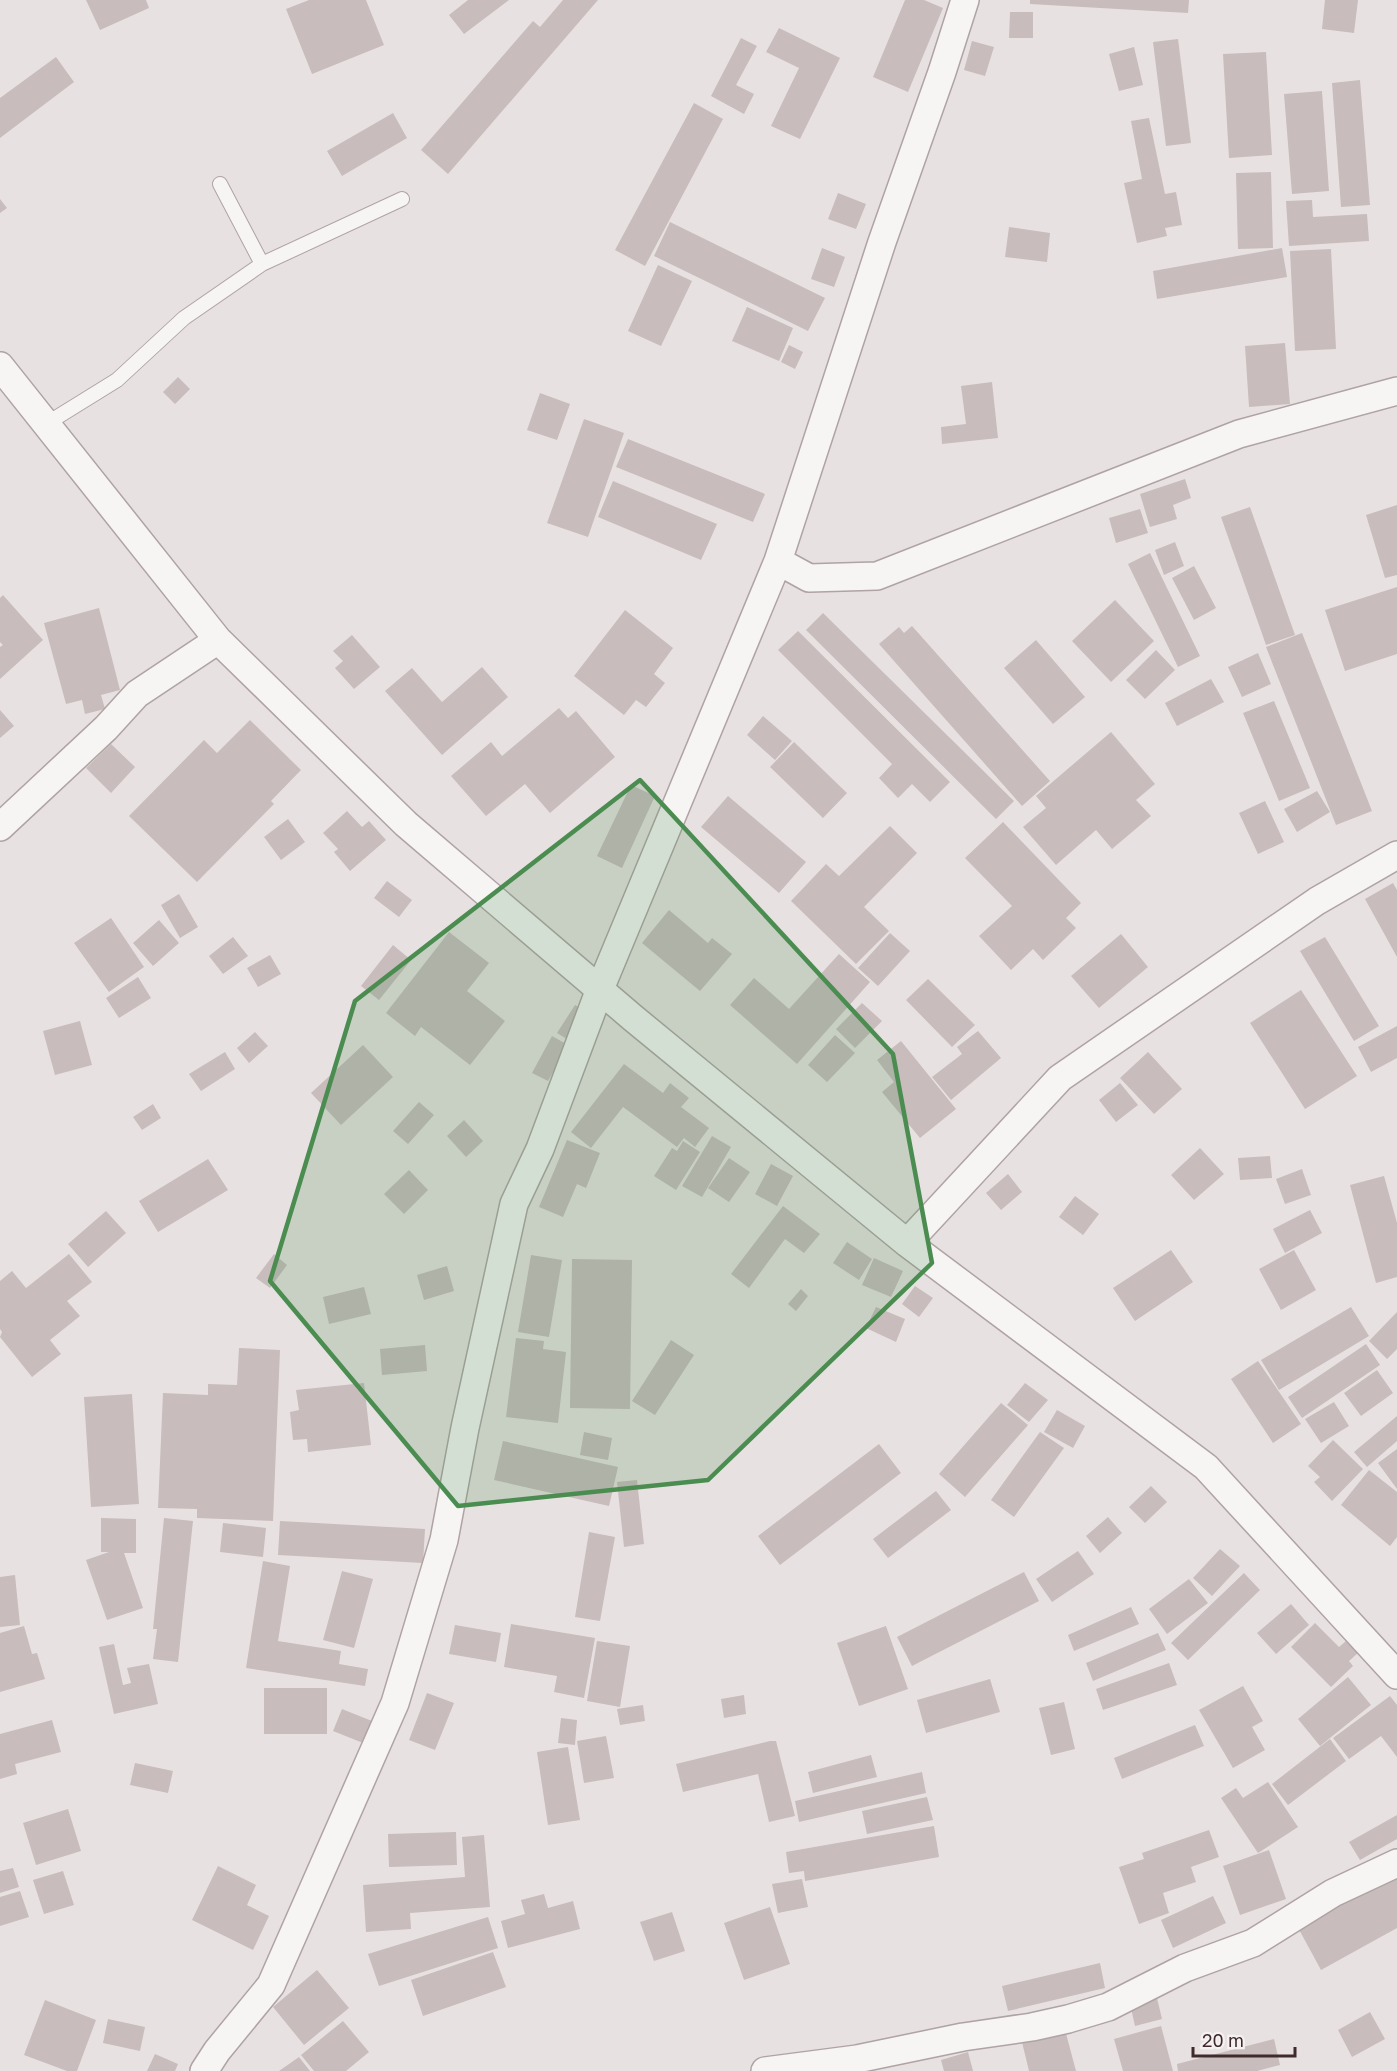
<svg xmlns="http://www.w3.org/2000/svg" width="1397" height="2071" viewBox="0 0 1397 2071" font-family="'Golos Text',sans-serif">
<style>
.building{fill:#c8bcbc}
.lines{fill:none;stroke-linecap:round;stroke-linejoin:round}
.lane-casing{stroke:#afa3a4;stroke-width:16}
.street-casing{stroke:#afa3a4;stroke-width:30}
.lane{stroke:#f7f4f4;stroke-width:14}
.street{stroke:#f7f4f4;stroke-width:27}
.marked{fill:#4b8d51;fill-opacity:0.2;stroke:#4b8d51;stroke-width:4.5;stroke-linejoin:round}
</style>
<rect width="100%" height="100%" fill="#e8e1e2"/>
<path class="building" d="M 86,0 L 146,0 L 149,8 L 100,30 Z
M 309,0 L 366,0 L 384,45 L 312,74 L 286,9 Z
M 468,0 L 509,0 L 464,34 L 449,15 Z
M 563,0 L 598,0 L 448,174 L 421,150 L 533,21 L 540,27 Z
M 905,0 L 924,0 L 943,8 L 908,92 L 873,77 Z
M 1030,0 L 1189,0 L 1188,13 L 1030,4 Z
M 1325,0 L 1358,0 L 1354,33 L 1322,29 Z
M 1010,12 L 1033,12 L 1033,38 L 1009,38 Z
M 779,28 L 840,58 L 800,139 L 771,126 L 799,68 L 766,52 Z
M 741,38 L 757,46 L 736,85 L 754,94 L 744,114 L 711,96 Z
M 1178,39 L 1191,143 L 1166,146 L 1153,42 Z
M 972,41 L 994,47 L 985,76 L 964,70 Z
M 1134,47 L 1143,85 L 1119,91 L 1109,54 Z
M 1266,52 L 1272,155 L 1229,158 L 1223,54 Z
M 56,57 L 74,82 L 0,138 L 0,98 Z
M 1360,80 L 1370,205 L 1341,207 L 1332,83 Z
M 1322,91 L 1329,191 L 1292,194 L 1284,94 Z
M 694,103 L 723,119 L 645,266 L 615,250 Z
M 393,113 L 407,138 L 342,176 L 327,151 Z
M 1149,118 L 1165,194 L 1176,192 L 1182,225 L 1165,228 L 1167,236 L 1137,243 L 1124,183 L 1142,179 L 1131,121 Z
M 1271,172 L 1273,248 L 1238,249 L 1236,173 Z
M 838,193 L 866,204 L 856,229 L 828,219 Z
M 0,199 L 7,208 L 0,213 Z
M 1312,200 L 1313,217 L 1367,214 L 1369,241 L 1289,246 L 1286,201 Z
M 670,222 L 825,298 L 808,331 L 654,256 Z
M 1009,227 L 1050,233 L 1047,262 L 1005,257 Z
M 822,248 L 845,257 L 834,287 L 811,279 Z
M 1282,248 L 1287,277 L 1157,299 L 1153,271 Z
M 1331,249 L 1336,349 L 1295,351 L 1290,251 Z
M 658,265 L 692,281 L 661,346 L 628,331 Z
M 747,307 L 793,328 L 779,361 L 732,341 Z
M 1285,343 L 1290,404 L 1249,407 L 1245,346 Z
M 789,345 L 803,352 L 795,369 L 781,362 Z
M 178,377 L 190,389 L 175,404 L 163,392 Z
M 992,382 L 998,438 L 942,444 L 941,427 L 966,424 L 961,386 Z
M 540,393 L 570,404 L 557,440 L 527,430 Z
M 584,419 L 624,433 L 588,537 L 547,523 Z
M 628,439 L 765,494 L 753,522 L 616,467 Z
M 1185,479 L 1191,498 L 1173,505 L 1177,519 L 1150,527 L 1140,494 Z
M 613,481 L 717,524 L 701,560 L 598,517 Z
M 1397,505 L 1397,575 L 1385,578 L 1366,515 Z
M 1250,507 L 1295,635 L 1266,645 L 1221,517 Z
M 1140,509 L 1148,533 L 1116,543 L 1109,518 Z
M 1175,542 L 1184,566 L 1164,575 L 1155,550 Z
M 1150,553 L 1200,656 L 1178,667 L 1128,564 Z
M 1194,566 L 1216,608 L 1194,620 L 1172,578 Z
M 1397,587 L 1397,654 L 1345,671 L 1325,610 Z
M 3,595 L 43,640 L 0,679 L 0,647 L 3,645 L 0,642 L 0,598 Z
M 1115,600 L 1154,641 L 1111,682 L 1072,641 Z
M 99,608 L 120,690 L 101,695 L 105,709 L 85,714 L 82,700 L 66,704 L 44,623 Z
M 625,610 L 673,648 L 654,674 L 665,683 L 646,707 L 636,700 L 624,715 L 574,676 Z
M 823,613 L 1014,801 L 996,819 L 806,630 Z
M 912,626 L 1050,781 L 1022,806 L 879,644 L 899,627 L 904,633 Z
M 798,631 L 950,782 L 930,802 L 912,784 L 898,798 L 879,778 L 892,764 L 778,650 Z
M 1302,633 L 1372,811 L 1336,825 L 1266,647 Z
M 352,635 L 380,667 L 354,689 L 335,668 L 343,661 L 333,651 Z
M 1036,640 L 1085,697 L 1053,724 L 1004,668 Z
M 1156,650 L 1175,670 L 1145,699 L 1126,680 Z
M 1258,653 L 1271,684 L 1242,697 L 1228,667 Z
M 482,667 L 508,697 L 442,755 L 385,691 L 412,668 L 442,702 Z
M 1211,679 L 1224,702 L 1177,726 L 1165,703 Z
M 1274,701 L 1310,788 L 1279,801 L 1243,713 Z
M 559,708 L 568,718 L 576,711 L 615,757 L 550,813 L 525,784 L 486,816 L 451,776 L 491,742 L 502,756 Z
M 0,710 L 14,726 L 0,738 Z
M 763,716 L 792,741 L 775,760 L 747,735 Z
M 250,720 L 301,770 L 271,801 L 274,804 L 197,882 L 129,816 L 204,740 L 217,753 Z
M 1111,732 L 1155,784 L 1136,800 L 1151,816 L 1112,849 L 1096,830 L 1056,865 L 1023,827 L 1046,808 L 1036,796 Z
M 794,742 L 847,793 L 823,818 L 770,767 Z
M 111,744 L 135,767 L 111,793 L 86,768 Z
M 631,785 L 655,796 L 622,868 L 597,856 Z
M 1317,791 L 1330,812 L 1297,832 L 1284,809 Z
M 728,796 L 806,862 L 779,893 L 701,827 Z
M 1265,801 L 1284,842 L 1258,854 L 1239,813 Z
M 347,811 L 362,827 L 369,821 L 386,840 L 350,871 L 334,852 L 338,849 L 323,833 Z
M 288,819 L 305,842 L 281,860 L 264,837 Z
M 1003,822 L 1081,903 L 1066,918 L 1076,928 L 1043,960 L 1033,949 L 1011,970 L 979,936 L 1012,906 L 965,858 Z
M 890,826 L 917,853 L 864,907 L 889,931 L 856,964 L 791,901 L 826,864 L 839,876 Z
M 387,881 L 412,900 L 399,917 L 374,898 Z
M 1393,883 L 1397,890 L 1397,957 L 1365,899 Z
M 179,894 L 198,927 L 180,938 L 161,905 Z
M 669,910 L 708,943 L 712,938 L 732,954 L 700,991 L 642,943 Z
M 111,918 L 144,967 L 109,992 L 74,943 Z
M 159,920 L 179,943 L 153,966 L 133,943 Z
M 449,932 L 489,963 L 467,991 L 505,1021 L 470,1065 L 421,1027 L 415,1036 L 386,1013 Z
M 890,933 L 910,951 L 878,986 L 858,968 Z
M 1121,934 L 1148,967 L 1099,1008 L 1071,976 Z
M 233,937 L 248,956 L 223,974 L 209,956 Z
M 1325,937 L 1379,1026 L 1354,1041 L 1300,951 Z
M 393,945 L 411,960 L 379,1000 L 361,986 Z
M 839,954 L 870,982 L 797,1064 L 730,1005 L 754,978 L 789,1009 Z
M 270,955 L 281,974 L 258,987 L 247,968 Z
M 138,977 L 151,998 L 119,1018 L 106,998 Z
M 928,979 L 975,1025 L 952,1047 L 906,1000 Z
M 1301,990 L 1357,1076 L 1305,1109 L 1250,1023 Z
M 862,1003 L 882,1021 L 855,1048 L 836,1029 Z
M 575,1005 L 588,1013 L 570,1041 L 557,1033 Z
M 80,1021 L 92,1065 L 55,1075 L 43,1031 Z
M 1397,1026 L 1397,1058 L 1371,1072 L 1358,1047 Z
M 978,1031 L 1001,1058 L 951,1100 L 932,1077 L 962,1054 L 957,1047 Z
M 255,1032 L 268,1046 L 249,1063 L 237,1048 Z
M 835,1035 L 855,1053 L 827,1082 L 808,1065 Z
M 552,1036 L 568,1045 L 548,1081 L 532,1073 Z
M 901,1041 L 956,1109 L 920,1138 L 882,1092 L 894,1082 L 877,1060 Z
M 363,1045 L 393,1077 L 341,1125 L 311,1093 Z
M 225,1052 L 235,1069 L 201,1091 L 189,1074 Z
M 1148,1052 L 1182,1089 L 1154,1114 L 1120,1078 Z
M 624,1064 L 663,1093 L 670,1083 L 689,1098 L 681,1107 L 709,1128 L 695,1147 L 684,1138 L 677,1147 L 623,1107 L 591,1148 L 571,1132 Z
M 1120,1083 L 1138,1105 L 1116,1122 L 1099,1100 Z
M 419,1102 L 434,1115 L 408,1144 L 393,1131 Z
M 153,1104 L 161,1118 L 142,1130 L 133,1117 Z
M 464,1120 L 483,1141 L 466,1157 L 447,1136 Z
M 712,1136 L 731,1147 L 702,1197 L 682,1186 Z
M 567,1140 L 600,1153 L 586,1188 L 577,1184 L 563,1217 L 539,1207 Z
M 683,1141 L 700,1152 L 676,1190 L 654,1176 L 672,1148 L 677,1151 Z
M 1200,1148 L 1224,1174 L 1194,1200 L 1171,1175 Z
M 1270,1156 L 1272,1178 L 1240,1180 L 1238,1158 Z
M 729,1158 L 750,1172 L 729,1202 L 708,1188 Z
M 208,1159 L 228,1190 L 158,1232 L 139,1201 Z
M 771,1164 L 793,1176 L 777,1206 L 755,1194 Z
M 1302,1169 L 1311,1195 L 1285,1204 L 1276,1179 Z
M 409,1170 L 428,1190 L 404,1214 L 384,1194 Z
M 1008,1174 L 1022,1192 L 1001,1210 L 986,1193 Z
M 1384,1176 L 1397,1223 L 1397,1277 L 1376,1283 L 1350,1185 Z
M 1075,1196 L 1099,1214 L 1083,1235 L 1059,1217 Z
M 783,1206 L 820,1234 L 804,1253 L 785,1239 L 749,1288 L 731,1274 Z
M 1310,1210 L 1322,1233 L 1285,1253 L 1273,1229 Z
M 106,1211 L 126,1233 L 88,1267 L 68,1244 Z
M 847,1242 L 872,1259 L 859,1280 L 833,1263 Z
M 1171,1250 L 1193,1282 L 1135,1321 L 1113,1288 Z
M 1294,1250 L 1316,1290 L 1281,1310 L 1259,1269 Z
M 69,1254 L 92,1282 L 67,1301 L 80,1316 L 50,1340 L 61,1354 L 32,1377 L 0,1337 L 2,1332 L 0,1329 L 0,1281 L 12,1271 L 26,1288 Z
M 274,1254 L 287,1265 L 270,1288 L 256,1278 Z
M 531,1255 L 562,1260 L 549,1337 L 518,1332 Z
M 874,1258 L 903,1271 L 891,1297 L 862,1285 Z
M 572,1259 L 632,1260 L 630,1409 L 570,1408 Z
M 447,1266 L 454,1291 L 424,1300 L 417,1275 Z
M 915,1286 L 933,1298 L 919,1317 L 902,1304 Z
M 364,1287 L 371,1314 L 329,1324 L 323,1297 Z
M 801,1289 L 808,1296 L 796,1311 L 788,1304 Z
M 876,1307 L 905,1319 L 896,1342 L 866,1328 Z
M 1351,1307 L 1369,1336 L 1279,1390 L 1261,1360 Z
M 1397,1312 L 1397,1349 L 1387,1359 L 1369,1341 Z
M 516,1338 L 544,1341 L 543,1349 L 566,1352 L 558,1423 L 506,1417 Z
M 671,1340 L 694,1355 L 655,1415 L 632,1401 Z
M 1366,1344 L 1380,1365 L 1302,1418 L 1288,1397 Z
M 425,1345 L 427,1371 L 382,1375 L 380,1349 Z
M 239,1348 L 280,1350 L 273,1521 L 197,1518 L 197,1509 L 158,1508 L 163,1393 L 208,1395 L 208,1384 L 237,1385 Z
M 1258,1361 L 1301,1424 L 1273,1443 L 1231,1379 Z
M 1377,1370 L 1393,1393 L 1361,1416 L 1344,1393 Z
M 364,1383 L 371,1445 L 308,1452 L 307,1439 L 293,1440 L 290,1412 L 299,1410 L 296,1390 Z
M 1025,1383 L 1048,1400 L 1029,1422 L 1007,1405 Z
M 132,1394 L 139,1504 L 91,1507 L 84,1397 Z
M 1334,1402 L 1349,1426 L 1321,1443 L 1305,1419 Z
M 1001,1403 L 1028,1425 L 965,1497 L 939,1474 Z
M 1057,1410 L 1085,1426 L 1073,1448 L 1044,1432 Z
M 1397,1416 L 1397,1441 L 1367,1467 L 1354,1452 Z
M 584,1432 L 612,1438 L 608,1460 L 580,1455 Z
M 1040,1432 L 1064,1448 L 1014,1517 L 991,1500 Z
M 1333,1440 L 1363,1469 L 1332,1501 L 1314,1482 L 1320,1477 L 1308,1466 Z
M 503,1441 L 618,1467 L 609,1506 L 494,1480 Z
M 879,1444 L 901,1473 L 780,1565 L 758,1536 Z
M 1397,1449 L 1397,1489 L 1378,1463 Z
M 1369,1470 L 1397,1492 L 1397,1537 L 1390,1546 L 1341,1505 Z
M 637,1480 L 644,1544 L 624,1547 L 617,1482 Z
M 1151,1486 L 1167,1502 L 1145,1523 L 1129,1507 Z
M 936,1491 L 951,1510 L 888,1558 L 873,1539 Z
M 1108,1517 L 1122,1533 L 1100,1553 L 1086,1536 Z
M 101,1518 L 136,1519 L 136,1553 L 124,1553 L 143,1608 L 107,1620 L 86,1560 L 109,1552 L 101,1552 Z
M 164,1518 L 193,1521 L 178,1662 L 153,1659 L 157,1629 L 153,1629 Z
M 280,1521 L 425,1529 L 423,1563 L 278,1555 Z
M 223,1523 L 266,1528 L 263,1557 L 220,1552 Z
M 589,1532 L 615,1537 L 600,1621 L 575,1617 Z
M 1220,1549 L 1240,1566 L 1212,1596 L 1193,1578 Z
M 1078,1551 L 1094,1574 L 1052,1602 L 1036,1579 Z
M 263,1561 L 290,1566 L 278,1641 L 341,1651 L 339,1664 L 368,1669 L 365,1686 L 246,1668 Z
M 342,1571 L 373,1579 L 354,1648 L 323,1640 Z
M 1024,1572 L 1039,1601 L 912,1666 L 897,1637 Z
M 1244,1573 L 1260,1590 L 1188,1660 L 1171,1643 Z
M 15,1575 L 20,1625 L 0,1627 L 0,1577 Z
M 1189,1579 L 1208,1603 L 1167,1634 L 1149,1609 Z
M 1291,1604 L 1309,1625 L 1276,1654 L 1257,1633 Z
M 1131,1607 L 1139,1624 L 1074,1651 L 1068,1635 Z
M 1315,1623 L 1339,1647 L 1346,1641 L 1358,1653 L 1349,1661 L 1353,1666 L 1331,1687 L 1291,1647 Z
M 511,1624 L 595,1638 L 584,1698 L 554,1692 L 557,1676 L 504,1667 Z
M 455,1625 L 501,1633 L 496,1662 L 449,1654 Z
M 24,1626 L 32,1654 L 37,1653 L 45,1679 L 0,1692 L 0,1633 Z
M 886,1626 L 908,1689 L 859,1706 L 837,1643 Z
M 1158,1633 L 1166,1650 L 1093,1681 L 1086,1663 Z
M 597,1641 L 630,1646 L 620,1707 L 587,1701 Z
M 114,1644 L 123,1685 L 131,1683 L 127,1668 L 149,1664 L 158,1704 L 114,1714 L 99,1647 Z
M 1169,1663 L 1177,1685 L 1103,1710 L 1096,1689 Z
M 1348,1677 L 1371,1705 L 1320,1746 L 1298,1719 Z
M 990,1679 L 1000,1712 L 926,1733 L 917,1700 Z
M 1243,1686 L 1263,1721 L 1252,1727 L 1265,1750 L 1233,1768 L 1199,1710 Z
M 264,1688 L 327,1688 L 327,1734 L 264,1734 Z
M 427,1693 L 454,1703 L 435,1750 L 409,1740 Z
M 744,1695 L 746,1714 L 724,1718 L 721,1699 Z
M 1390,1696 L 1397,1705 L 1397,1757 L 1381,1736 L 1349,1759 L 1333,1738 Z
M 1064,1702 L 1075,1749 L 1051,1755 L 1039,1708 Z
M 643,1705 L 645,1721 L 620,1725 L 617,1709 Z
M 342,1709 L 372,1721 L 363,1743 L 333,1731 Z
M 561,1718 L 577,1720 L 575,1745 L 558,1743 Z
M 52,1720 L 61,1752 L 15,1764 L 17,1774 L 0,1779 L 0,1734 Z
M 1195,1725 L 1204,1746 L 1122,1779 L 1114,1758 Z
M 606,1736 L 614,1778 L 584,1783 L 577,1741 Z
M 1330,1739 L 1346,1761 L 1288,1805 L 1272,1784 Z
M 770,1741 L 776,1741 L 795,1816 L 769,1822 L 758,1774 L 683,1792 L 676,1764 Z
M 568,1747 L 580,1820 L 548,1825 L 537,1752 Z
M 871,1755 L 877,1777 L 813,1793 L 808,1772 Z
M 135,1763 L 173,1771 L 168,1793 L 130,1785 Z
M 922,1772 L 926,1793 L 799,1822 L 795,1801 Z
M 1268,1782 L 1298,1827 L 1258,1853 L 1221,1798 L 1236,1788 L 1243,1798 Z
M 927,1797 L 933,1820 L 867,1834 L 862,1811 Z
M 68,1809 L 81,1851 L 36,1865 L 23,1823 Z
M 1397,1815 L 1397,1839 L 1360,1860 L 1349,1842 Z
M 934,1826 L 939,1857 L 805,1881 L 804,1871 L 789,1873 L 786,1852 Z
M 1209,1830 L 1219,1857 L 1191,1867 L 1196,1882 L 1163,1893 L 1169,1913 L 1139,1924 L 1119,1867 L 1144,1859 L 1142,1853 Z
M 456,1832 L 457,1865 L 389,1867 L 388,1834 Z
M 484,1835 L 490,1907 L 410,1913 L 411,1929 L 366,1932 L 363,1885 L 465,1877 L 462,1837 Z
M 1269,1850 L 1286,1899 L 1240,1915 L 1223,1866 Z
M 218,1866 L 256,1885 L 247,1905 L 269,1916 L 253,1950 L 192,1920 Z
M 13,1868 L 19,1887 L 0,1893 L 0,1871 Z
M 1397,1868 L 1397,1928 L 1321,1970 L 1296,1924 Z
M 63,1871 L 74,1905 L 44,1914 L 33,1880 Z
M 802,1879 L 808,1907 L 778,1913 L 772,1884 Z
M 20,1891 L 29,1917 L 0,1926 L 0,1897 Z
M 544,1894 L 548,1908 L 573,1901 L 580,1929 L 508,1948 L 501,1921 L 525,1914 L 521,1900 Z
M 1213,1896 L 1226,1923 L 1173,1948 L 1161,1920 Z
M 770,1907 L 790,1964 L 744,1980 L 724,1923 Z
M 672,1912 L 685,1951 L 654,1961 L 640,1922 Z
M 488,1917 L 498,1948 L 379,1986 L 368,1954 Z
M 493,1952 L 506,1987 L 423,2016 L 411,1980 Z
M 1100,1963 L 1105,1988 L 1008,2011 L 1002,1986 Z
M 317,1970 L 349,2008 L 304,2045 L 273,2007 Z
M 1157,1998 L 1162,2019 L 1135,2026 L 1130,2004 Z
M 45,2000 L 96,2020 L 77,2071 L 67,2071 L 24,2055 Z
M 1370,2012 L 1385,2039 L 1352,2057 L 1338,2030 Z
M 108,2019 L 145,2027 L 140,2051 L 103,2043 Z
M 343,2021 L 369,2052 L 346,2071 L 314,2071 L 301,2055 Z
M 1064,2026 L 1076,2071 L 1029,2071 L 1021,2038 Z
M 1161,2026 L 1173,2071 L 1123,2071 L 1114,2039 Z
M 1274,2039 L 1280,2065 L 1257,2071 L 1178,2071 L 1177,2064 Z
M 968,2052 L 973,2071 L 944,2071 L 941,2060 Z
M 155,2054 L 178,2064 L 175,2071 L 147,2071 Z
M 299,2057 L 310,2071 L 279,2071 Z"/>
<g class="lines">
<g class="lane-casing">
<path id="lane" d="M 220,184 L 262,264
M 46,424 L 117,380 L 184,318 L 262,264 L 402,199"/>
</g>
<g class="street-casing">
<path id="street" d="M 0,366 L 218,640 L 406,824 L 633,1018 L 907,1243 L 1206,1467 L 1397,1675
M 778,561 L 809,578 L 877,576 L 1239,434 L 1397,391
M 0,827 L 106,728 L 137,694 L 218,640
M 907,1243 L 1060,1078 L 1317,901 L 1397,855
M 204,2071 L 217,2051 L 271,1985 L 395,1703 L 444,1540 L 465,1428 L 514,1204 L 540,1149 L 600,989 L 778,561 L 882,242 L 942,72 L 965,0
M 765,2071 L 857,2059 L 963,2037 L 1032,2027 L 1068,2019 L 1108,2007 L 1185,1968 L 1253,1943 L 1333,1893 L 1397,1863"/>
</g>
<use href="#lane" class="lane"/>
<use href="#street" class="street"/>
</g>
<path class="marked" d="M 640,780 L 893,1054 L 932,1263 L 708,1480 L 458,1506 L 270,1281 L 355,1001 Z"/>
<path d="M1193 2047v9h102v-9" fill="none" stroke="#3f2b2c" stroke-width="3"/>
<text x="1202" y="2047" font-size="18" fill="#3f2b2c" stroke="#f6f1f1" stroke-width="4.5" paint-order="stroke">20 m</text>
</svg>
